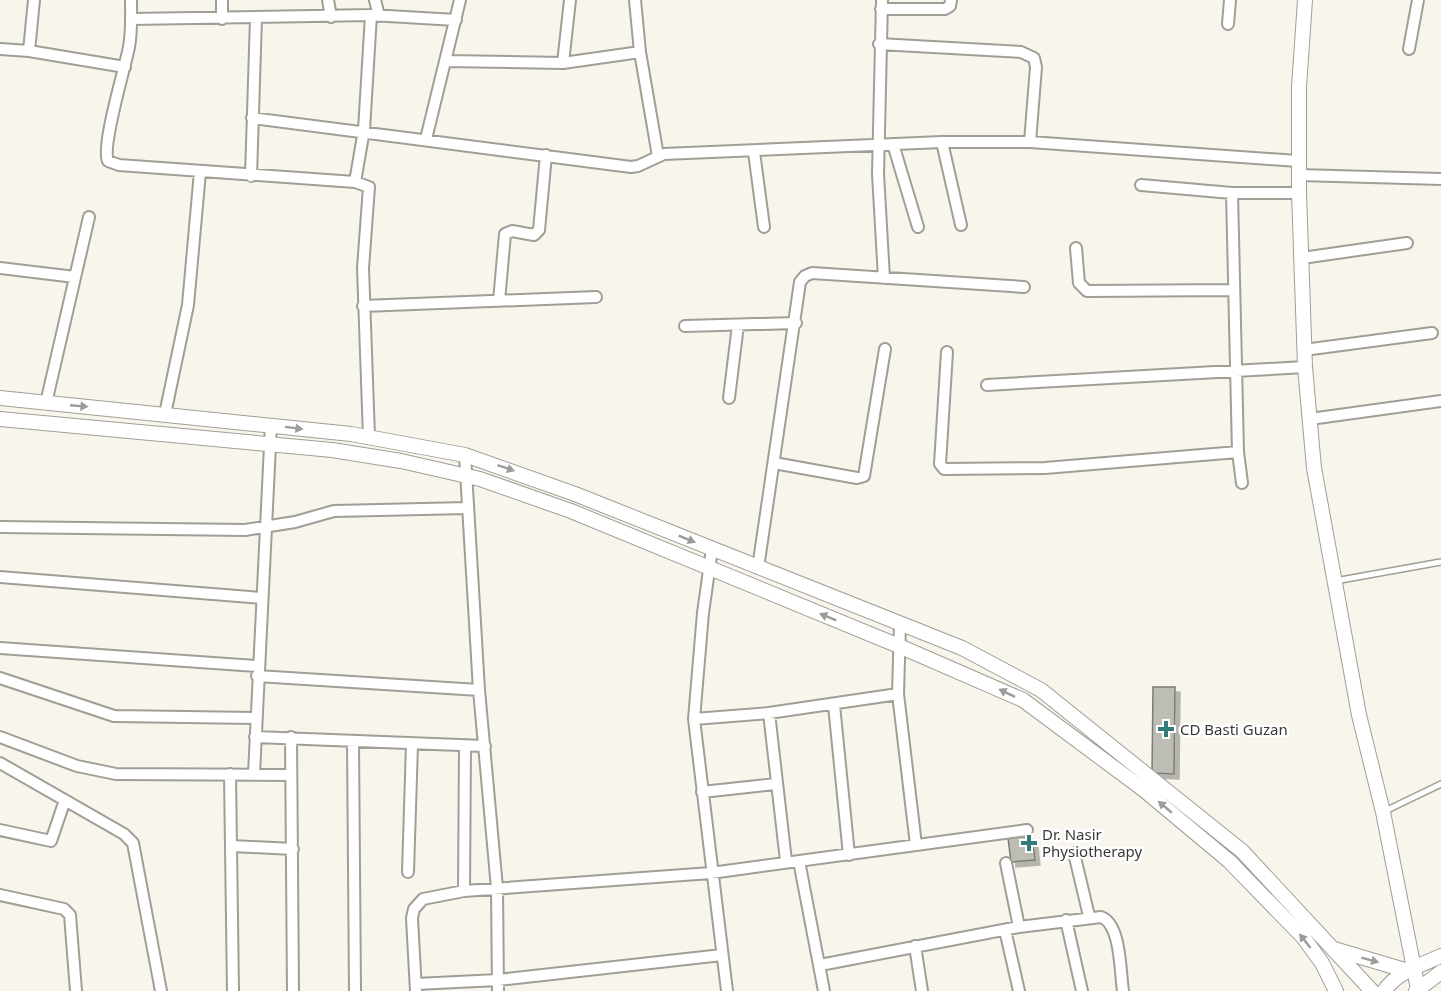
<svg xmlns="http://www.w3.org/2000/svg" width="1441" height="991" viewBox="0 0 1441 991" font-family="'Noto Sans',sans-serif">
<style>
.building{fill:#bcbdb4;stroke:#7b7c75;stroke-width:1.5;filter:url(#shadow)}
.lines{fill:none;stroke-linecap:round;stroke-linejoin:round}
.service-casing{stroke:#a19e96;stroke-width:8}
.minor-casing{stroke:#a19e96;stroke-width:14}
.tertiary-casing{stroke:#a19e96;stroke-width:16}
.service{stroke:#fff;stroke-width:5}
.minor{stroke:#fff;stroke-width:10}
.tertiary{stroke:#fff;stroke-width:14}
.oneway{fill:#9c9c9a}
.poi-dot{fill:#317b7b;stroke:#fff;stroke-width:2}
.labels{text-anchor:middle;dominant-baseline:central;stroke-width:5;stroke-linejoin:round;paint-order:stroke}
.poi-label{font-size:15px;fill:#3a3935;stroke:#fff;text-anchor:start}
</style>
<defs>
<filter id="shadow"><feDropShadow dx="5" dy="5" stdDeviation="0" flood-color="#0004"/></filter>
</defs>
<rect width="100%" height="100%" fill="#f8f5ec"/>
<path class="building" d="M 1153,687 L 1175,687 L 1174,774 L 1152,773 Z
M 1032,835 L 1035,860 L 1011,862 L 1008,838 Z"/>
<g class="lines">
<g class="service-casing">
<path id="service" d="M 1335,581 L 1441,562
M 1383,812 L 1441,784"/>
</g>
<g class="minor-casing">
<path id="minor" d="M 131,0 C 131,16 132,31 129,47 C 125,68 101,146 108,161 L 119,165 L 355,182 L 369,187 L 363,268 L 369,437
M 222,0 L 222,19
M 328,0 L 331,17
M 375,0 L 379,16
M 635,0 L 640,52 L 658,156
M 882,0 L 878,174 L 884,278
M 881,9 L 945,9 L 950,6 L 951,0
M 131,19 L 371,15 L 456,20
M 1228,24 L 1230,0
M 879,44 L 1021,52 L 1034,58 L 1036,67 L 1030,142
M 0,49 L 29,51 L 125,67
M 1409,49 L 1418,0
M 29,51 L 34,0
M 446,61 L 563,63 L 640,52
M 563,63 L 570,0
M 252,118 L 631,167 L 638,166 L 664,154 L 942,142 L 1030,142 L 1298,161
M 426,139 L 460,0
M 942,142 L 961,225
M 893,144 L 918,227
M 754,152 L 764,227
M 1299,175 L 1441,179
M 251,176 L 256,18
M 355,182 L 364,130 L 371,15
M 1141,185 L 1232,193 L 1299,193
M 1232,193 L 1238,452 L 1242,483
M 1076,248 L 1079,283 L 1087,291 L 1232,290
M 1302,258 L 1407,243
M 0,268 L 75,277
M 499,301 L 505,234 L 512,231 L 534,235 L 539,230 L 546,155
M 363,306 L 596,297
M 685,326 L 796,323
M 1304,350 L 1432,333
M 947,352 L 940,464 L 944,469 L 1045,468 L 1238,452
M 987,385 L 1305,367
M 729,398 L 738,325
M 46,403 L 89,217
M 165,414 L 188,305 L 200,172
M 1310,419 L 1441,401
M 465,455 L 479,690 L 497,888 L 498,991
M 774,463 L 857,478 L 864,476 L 885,349
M 0,527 L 245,530 L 295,522 L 334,511 L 467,508
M 712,549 L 703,613 L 694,719 L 727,991
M 758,568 L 800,282 L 805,276 L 812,273 L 1024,287
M 0,577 L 261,598
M 900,624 L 898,694 L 916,845
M 0,648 L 257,666
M 257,676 L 479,690
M 0,678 L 114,716 L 255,718
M 834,705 L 849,855
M 769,713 L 786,861
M 694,719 L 769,713 L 898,694
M 0,737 L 77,766 L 116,774 L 291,775
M 255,737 L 485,746
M 291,737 L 293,991
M 353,742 L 355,991
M 0,763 L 124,834 L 133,843 L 161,991
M 230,774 L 233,991
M 254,774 L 271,425
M 702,792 L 775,784
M 0,830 L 51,841 L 65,800
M 232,846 L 293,849
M 1074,853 L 1089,916
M 799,861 L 824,991
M 1006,863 L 1019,927
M 408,872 L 412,744
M 464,891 L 465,746
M 0,895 L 64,909 L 70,915 L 76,991
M 1066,920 L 1082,991
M 1005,930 L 1019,991
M 915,946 L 922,991
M 820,965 L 1019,927 L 1101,917 C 1121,924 1120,971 1123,991
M 416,984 L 498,980 L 722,955
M 416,991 L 412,918 L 414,909 L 423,899 L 464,891 L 711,873 L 1027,830"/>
</g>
<g class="tertiary-casing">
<path id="tertiary" d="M 1305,0 L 1299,87 L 1299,193 L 1305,367 L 1314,468 L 1359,715 L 1383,812 L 1418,989
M 0,398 L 351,434 L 465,455 L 575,494 L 962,648 L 1041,690 L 1242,851 L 1372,991
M 0,419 L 332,450 L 401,461 L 480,479 L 571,511 L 899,646 L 1023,700 L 1144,790 L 1229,861 L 1303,937 L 1322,963 L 1336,991
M 1334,949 L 1408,971
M 1384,991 C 1397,972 1421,965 1441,956
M 1416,991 L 1441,972"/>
</g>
<use href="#service" class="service"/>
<use href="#minor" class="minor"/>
<use href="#tertiary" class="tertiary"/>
</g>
<defs><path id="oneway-solid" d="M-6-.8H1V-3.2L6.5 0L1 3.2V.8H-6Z" transform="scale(1.5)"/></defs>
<g class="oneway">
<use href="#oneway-solid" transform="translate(79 406) rotate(5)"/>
<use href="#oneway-solid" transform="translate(294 428) rotate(7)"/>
<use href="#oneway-solid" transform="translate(506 468) rotate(19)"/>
<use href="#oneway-solid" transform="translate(687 539) rotate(22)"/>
<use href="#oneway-solid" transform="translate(828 617) rotate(-158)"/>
<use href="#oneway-solid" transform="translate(1007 693) rotate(-154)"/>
<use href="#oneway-solid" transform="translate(1165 807) rotate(-140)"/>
<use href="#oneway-solid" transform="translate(1305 941) rotate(-128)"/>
<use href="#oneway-solid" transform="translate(1370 960) rotate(15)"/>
</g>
<g class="poi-dot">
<path d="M1163 720h6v6h6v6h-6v6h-6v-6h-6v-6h6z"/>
<path d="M1026 834h6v6h6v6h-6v6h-6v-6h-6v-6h6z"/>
</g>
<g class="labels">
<g class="poi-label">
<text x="1180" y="729">CD Basti Guzan</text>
<text x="1042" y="834">Dr. Nasir<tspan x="1042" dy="17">Physiotherapy</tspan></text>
</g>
</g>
</svg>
